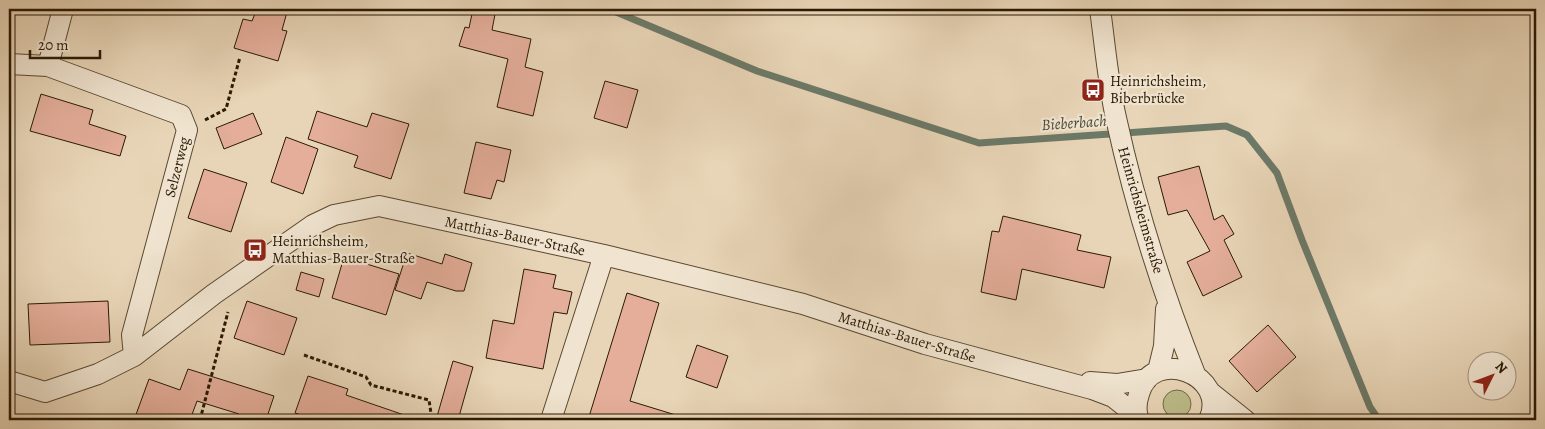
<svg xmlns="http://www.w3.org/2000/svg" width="1545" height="429" viewBox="0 0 1545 429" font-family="Alegreya,serif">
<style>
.green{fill:#bcbc8a;stroke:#736b47}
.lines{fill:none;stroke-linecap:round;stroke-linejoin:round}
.stream{stroke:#6c7967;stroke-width:7}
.building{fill:#e4ae9a;stroke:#2a1a04}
.minor-casing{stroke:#5a4931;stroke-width:22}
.path{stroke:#2a1a04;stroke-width:3;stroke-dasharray:4 2.5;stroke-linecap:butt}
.minor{stroke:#f0e4d0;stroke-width:20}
.labels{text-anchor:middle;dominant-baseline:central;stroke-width:4.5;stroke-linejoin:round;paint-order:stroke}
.poi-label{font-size:15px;fill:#2a1a04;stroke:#f0e4d0;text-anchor:start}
.street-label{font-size:15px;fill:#2a1a04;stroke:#f0e4d0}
.water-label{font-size:16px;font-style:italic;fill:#4b4a36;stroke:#f0e4d0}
</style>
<rect width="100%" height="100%" fill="#e8d5b7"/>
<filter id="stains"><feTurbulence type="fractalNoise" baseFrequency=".004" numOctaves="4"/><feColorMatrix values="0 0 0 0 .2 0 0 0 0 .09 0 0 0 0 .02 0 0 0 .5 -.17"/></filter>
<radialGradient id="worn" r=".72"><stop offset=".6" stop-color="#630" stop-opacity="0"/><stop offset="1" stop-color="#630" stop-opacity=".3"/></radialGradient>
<path class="green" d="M1163 404a14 14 0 1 1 28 0a14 14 0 1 1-28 0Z"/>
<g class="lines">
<path class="stream" d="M 609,9 L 757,71 L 979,143 L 1226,126 L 1247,135 L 1277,173 L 1302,240 L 1370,407 L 1379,420"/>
</g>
<path class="building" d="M 257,9 L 277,9 L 287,12 L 282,30 L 287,31 L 278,61 L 234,48 L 243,19 L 252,21 Z
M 473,9 L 496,9 L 492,30 L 531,39 L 525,67 L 543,72 L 533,116 L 497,107 L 508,59 L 459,46 L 465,27 L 469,28 Z
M 605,81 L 638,90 L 627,128 L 594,118 Z
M 41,94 L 93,110 L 89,124 L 126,136 L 120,156 L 30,131 Z
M 317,111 L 367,127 L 372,113 L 409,124 L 391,179 L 354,167 L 358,156 L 308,139 Z
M 253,113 L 262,134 L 224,149 L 216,128 Z
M 286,137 L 318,149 L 303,194 L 271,182 Z
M 476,142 L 511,150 L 504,182 L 497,180 L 491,199 L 464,193 Z
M 1199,166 L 1214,220 L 1223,215 L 1234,234 L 1224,240 L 1242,277 L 1203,296 L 1187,262 L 1210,251 L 1187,210 L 1168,215 L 1158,177 Z
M 204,169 L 247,183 L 231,232 L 188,218 Z
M 1003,216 L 1081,235 L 1077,250 L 1111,257 L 1104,288 L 1022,269 L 1016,300 L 981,292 L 992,231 L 999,232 Z
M 407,253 L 442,264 L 445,254 L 472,263 L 464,291 L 456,291 L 427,282 L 421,299 L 395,290 Z
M 344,257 L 399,274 L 386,315 L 332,298 Z
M 524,269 L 556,275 L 553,288 L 572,292 L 567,314 L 554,312 L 543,369 L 486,358 L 493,320 L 514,324 Z
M 301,272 L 324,279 L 319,297 L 296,290 Z
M 627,293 L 659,303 L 630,401 L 679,416 L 679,420 L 588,420 Z
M 108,301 L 110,342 L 30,345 L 28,304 Z
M 247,301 L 297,318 L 284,355 L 234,338 Z
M 1268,325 L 1296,357 L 1257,392 L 1229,361 Z
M 697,345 L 728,356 L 717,388 L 686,377 Z
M 453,361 L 473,367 L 458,420 L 436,420 Z
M 188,369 L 274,396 L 266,420 L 237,420 L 239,414 L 197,401 L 190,420 L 134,420 L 149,379 L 180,390 Z
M 308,376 L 348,389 L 346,395 L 410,417 L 409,420 L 316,420 L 295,413 Z"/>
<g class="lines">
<g class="minor-casing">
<path id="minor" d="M 63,9 L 48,66 L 181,115 L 187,130 L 132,335 L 134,356
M 1100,9 C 1105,45 1108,82 1116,118 C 1135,205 1162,291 1195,374
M 9,64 L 48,66
M 1158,371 L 1164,346 L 1166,309
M 9,381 L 45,392 L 98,374 L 134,356 L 214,294 L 313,225 L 334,215 L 379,206 L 604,255 L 803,304 L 925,344 L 1092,389 L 1113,397 L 1137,416
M 1090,382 L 1117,384 L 1147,379
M 1210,392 L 1245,420
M 551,420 L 604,255
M 1139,420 C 1135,411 1136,403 1139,394 C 1152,345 1230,375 1209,420"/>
</g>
<path class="path" d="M 205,120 L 226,109 L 240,57
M 304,355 L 366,377 L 371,385 L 429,400 L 432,420
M 200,420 L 228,312"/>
<use href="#minor" class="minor"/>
</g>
<defs>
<g id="bus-square" transform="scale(1.25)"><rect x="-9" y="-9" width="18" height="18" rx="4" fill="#8f2418" stroke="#f0e4d0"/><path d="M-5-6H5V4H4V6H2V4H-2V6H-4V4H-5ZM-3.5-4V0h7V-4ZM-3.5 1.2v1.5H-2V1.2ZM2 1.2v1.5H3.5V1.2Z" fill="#fff"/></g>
</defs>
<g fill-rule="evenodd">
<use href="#bus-square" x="1093" y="90"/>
<use href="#bus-square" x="255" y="250"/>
</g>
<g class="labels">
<g class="poi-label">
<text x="1110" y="81">Heinrichsheim,<tspan x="1110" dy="17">Biberbrücke</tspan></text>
<text x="272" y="241">Heinrichsheim,<tspan x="272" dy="17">Matthias-Bauer-Straße</tspan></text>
</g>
<g class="street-label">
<text transform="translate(177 167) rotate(-76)">Selzerweg</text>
<text transform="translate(1141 210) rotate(74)">Heinrichsheimstraße</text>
<text transform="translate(515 236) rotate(12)">Matthias-Bauer-Straße</text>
<text transform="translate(907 337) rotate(17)">Matthias-Bauer-Straße</text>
</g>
<g class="water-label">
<text transform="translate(1074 123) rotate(-4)">Bieberbach</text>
</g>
</g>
<rect width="1545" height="429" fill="none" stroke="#e8d5b7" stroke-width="30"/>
<rect x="10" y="10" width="1525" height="409" fill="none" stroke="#2a1a04" stroke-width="2.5"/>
<rect x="15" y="15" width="1515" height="399" fill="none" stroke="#2a1a04"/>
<g transform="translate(1492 376) rotate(48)"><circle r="24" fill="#f0e4d0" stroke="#a1937e"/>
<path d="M0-4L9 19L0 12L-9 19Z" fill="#8f2418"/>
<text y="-8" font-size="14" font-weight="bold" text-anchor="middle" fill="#2a1a04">N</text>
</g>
<path d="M30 50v8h70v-8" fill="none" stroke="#2a1a04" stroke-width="2.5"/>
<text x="38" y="50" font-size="15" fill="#2a1a04" stroke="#f0e4d0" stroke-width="4" paint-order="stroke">20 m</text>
<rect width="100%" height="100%" filter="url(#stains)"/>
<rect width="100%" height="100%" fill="url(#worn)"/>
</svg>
